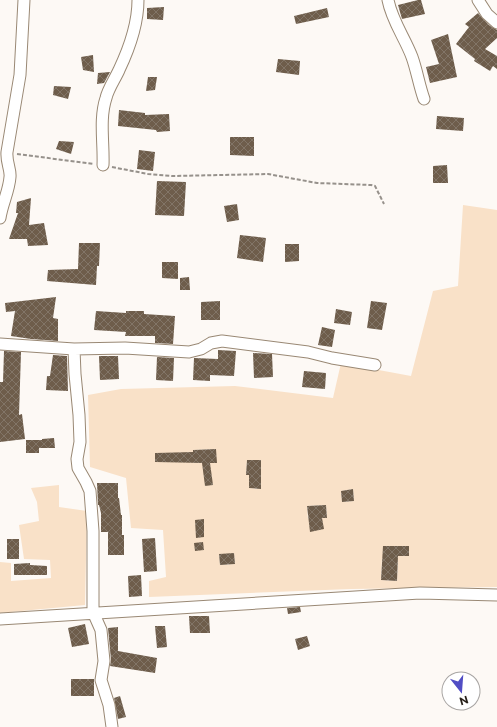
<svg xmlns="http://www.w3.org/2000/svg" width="497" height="727" viewBox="0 0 497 727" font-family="Montserrat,sans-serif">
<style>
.green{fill:#f9e1c8;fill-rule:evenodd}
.building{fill:url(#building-cross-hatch)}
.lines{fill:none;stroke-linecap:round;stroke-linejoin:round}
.street-casing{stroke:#998874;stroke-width:13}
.path{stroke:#96918b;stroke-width:2;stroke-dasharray:4 2;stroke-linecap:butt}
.street{stroke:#fff;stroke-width:11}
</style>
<defs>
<pattern id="building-cross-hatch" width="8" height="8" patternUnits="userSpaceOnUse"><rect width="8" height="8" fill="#6e5d4b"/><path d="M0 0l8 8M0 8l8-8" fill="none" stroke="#827567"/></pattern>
</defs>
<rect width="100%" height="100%" fill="#fdf9f5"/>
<path class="green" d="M 463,205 L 497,210 L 497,587 L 351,589 L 149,597 L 149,581 L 166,577 L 163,530 L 131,528 L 126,478 L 90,467 L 88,395 L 121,389 L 235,386 L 333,398 L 341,363 L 411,376 L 433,291 L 458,286 ZM 216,449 L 216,463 L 194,463 L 193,450 ZM 155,453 L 178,453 L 179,462 L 155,462 ZM 247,460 L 261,460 L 260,475 L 246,475 ZM 249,479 L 261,480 L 261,489 L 249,488 ZM 353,489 L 354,501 L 342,502 L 341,491 ZM 326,505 L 327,517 L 308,519 L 307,506 ZM 383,546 L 409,546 L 383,556 ZM 219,554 L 234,554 L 235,564 L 220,565 ZM 382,559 L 398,560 L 397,581 L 381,580 Z
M 59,485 L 59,507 L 87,511 L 85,605 L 0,613 L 0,562 L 11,563 L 11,581 L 51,578 L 50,560 L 24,559 L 19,525 L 39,521 L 37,502 L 31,488 Z"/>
<path class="building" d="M 418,0 L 421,0 L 425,14 L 402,19 L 398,5 Z
M 164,7 L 163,20 L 147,19 L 147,8 Z
M 327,8 L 329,17 L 296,24 L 294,16 Z
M 478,13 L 489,25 L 497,30 L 497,38 L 485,49 L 497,56 L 497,69 L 493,66 L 490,71 L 474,61 L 475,59 L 456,44 L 469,27 L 465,24 Z
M 448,34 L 457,77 L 430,83 L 426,67 L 439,64 L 431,40 Z
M 93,55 L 94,72 L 83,70 L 81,57 Z
M 278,59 L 300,61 L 299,75 L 276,72 Z
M 110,72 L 104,83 L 97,84 L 98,73 Z
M 148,77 L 157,77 L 155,90 L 146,91 Z
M 54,86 L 71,87 L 68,99 L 53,95 Z
M 119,110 L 145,113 L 145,115 L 169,114 L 170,131 L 157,132 L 156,130 L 118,126 Z
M 437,116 L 464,118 L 463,131 L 436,129 Z
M 230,137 L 254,137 L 254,156 L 230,155 Z
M 59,141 L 74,142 L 71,154 L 56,149 Z
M 139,150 L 155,152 L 153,171 L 137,169 Z
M 447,165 L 448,183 L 433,183 L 433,166 Z
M 157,181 L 186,182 L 184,216 L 155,215 Z
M 31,198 L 29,225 L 44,223 L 48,245 L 28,246 L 27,239 L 9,239 L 18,213 L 16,213 L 17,202 Z
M 237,204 L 239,220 L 227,222 L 224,206 Z
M 240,235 L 266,238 L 263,262 L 237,258 Z
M 79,243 L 100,243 L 99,266 L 97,266 L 96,285 L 47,281 L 48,270 L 78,269 Z
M 285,244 L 299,244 L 299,261 L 285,262 Z
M 162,262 L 178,262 L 178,279 L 162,278 Z
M 189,277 L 190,290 L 180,290 L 180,278 Z
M 56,297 L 53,318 L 58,319 L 58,341 L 31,339 L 11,336 L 15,311 L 6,312 L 5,303 Z
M 220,301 L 220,320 L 201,320 L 201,302 Z
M 371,301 L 387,303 L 382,330 L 367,328 Z
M 336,309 L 352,312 L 350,325 L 334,323 Z
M 96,311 L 126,313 L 126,311 L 144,311 L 144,314 L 175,316 L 173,344 L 155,343 L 155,336 L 125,336 L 126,332 L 94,330 Z
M 322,327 L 335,330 L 332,347 L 318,345 Z
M 218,350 L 236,351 L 234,376 L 210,375 L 210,381 L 193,380 L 194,358 L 218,359 Z
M 4,351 L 21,352 L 19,415 L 22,414 L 25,439 L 0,442 L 0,382 L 3,382 Z
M 253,353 L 272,354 L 273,377 L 254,378 Z
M 53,355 L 67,356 L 68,391 L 46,390 L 47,376 L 50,376 Z
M 99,356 L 118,356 L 119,379 L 100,380 Z
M 157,357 L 174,358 L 173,381 L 156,380 Z
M 304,371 L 326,373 L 325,389 L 302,387 Z
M 54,438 L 55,448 L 39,448 L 39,453 L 26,453 L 26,440 L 42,440 L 42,439 Z
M 216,449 L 217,463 L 210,463 L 213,485 L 205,486 L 202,463 L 155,462 L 155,453 L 193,452 L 193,450 Z
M 247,460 L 261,460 L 261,489 L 249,488 L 249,475 L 246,475 Z
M 97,483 L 118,483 L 118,498 L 119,498 L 121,515 L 122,515 L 122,535 L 124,535 L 124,555 L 108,555 L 108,532 L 101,532 L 101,513 L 99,505 L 98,505 Z
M 353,489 L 354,501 L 342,502 L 341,491 Z
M 326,505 L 327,518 L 322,518 L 324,529 L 310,532 L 307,506 Z
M 204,519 L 204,537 L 196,538 L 195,520 Z
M 155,538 L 157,571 L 144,572 L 142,539 Z
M 7,539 L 19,539 L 19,559 L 7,559 Z
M 203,542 L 204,550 L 195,551 L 194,543 Z
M 383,546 L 409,546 L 409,556 L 398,556 L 397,581 L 381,580 Z
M 234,553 L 235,564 L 220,565 L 219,554 Z
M 30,563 L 30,565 L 47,566 L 47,575 L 14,575 L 14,564 Z
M 141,575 L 142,596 L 129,597 L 128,576 Z
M 300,607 L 301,612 L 288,614 L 287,608 Z
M 189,616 L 209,616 L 210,633 L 190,633 Z
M 85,624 L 89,644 L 72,647 L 68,628 Z
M 155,626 L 165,626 L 167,647 L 157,648 Z
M 118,627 L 118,651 L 157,658 L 155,673 L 110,666 L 111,660 L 108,628 Z
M 307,636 L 310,646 L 298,650 L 295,639 Z
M 71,679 L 94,679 L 94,696 L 71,696 Z
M 120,696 L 126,717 L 118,719 L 114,698 Z"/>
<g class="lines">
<g class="street-casing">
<path id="street" d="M 388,0 C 392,21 405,38 412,57 C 417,71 419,85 424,99
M 478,0 L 487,14 L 497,23
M 103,165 C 104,144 99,119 106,98 C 108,89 115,79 119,70 C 129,49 138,24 138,0
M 0,218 C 2,204 9,191 10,177 C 11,170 6,162 7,152 L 20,75 L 24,0
M 0,344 L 74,349 L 125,348 L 189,352 L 201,349 L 211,343 L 222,341 L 308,352 L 332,358 L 375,365
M 74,349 L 75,374 L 79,415 L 80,442 L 77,459 L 78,468 L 86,482 L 90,491 L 93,531 L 93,612 L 101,630 L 104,661 L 101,680 L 109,705 L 112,727
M 0,619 L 420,593 L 497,595"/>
</g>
<path class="path" d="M 17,154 L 94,164
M 112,167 L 148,174 L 172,176 L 268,174 L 317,183 L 371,185 L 375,186 L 384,204"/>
<use href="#street" class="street"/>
</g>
<g transform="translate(461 691) rotate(163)"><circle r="19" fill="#ffffff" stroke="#a8a5a3"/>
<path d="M0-3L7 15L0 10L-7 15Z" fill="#514dc4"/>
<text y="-6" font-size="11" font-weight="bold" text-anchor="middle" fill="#261f18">N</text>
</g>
</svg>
